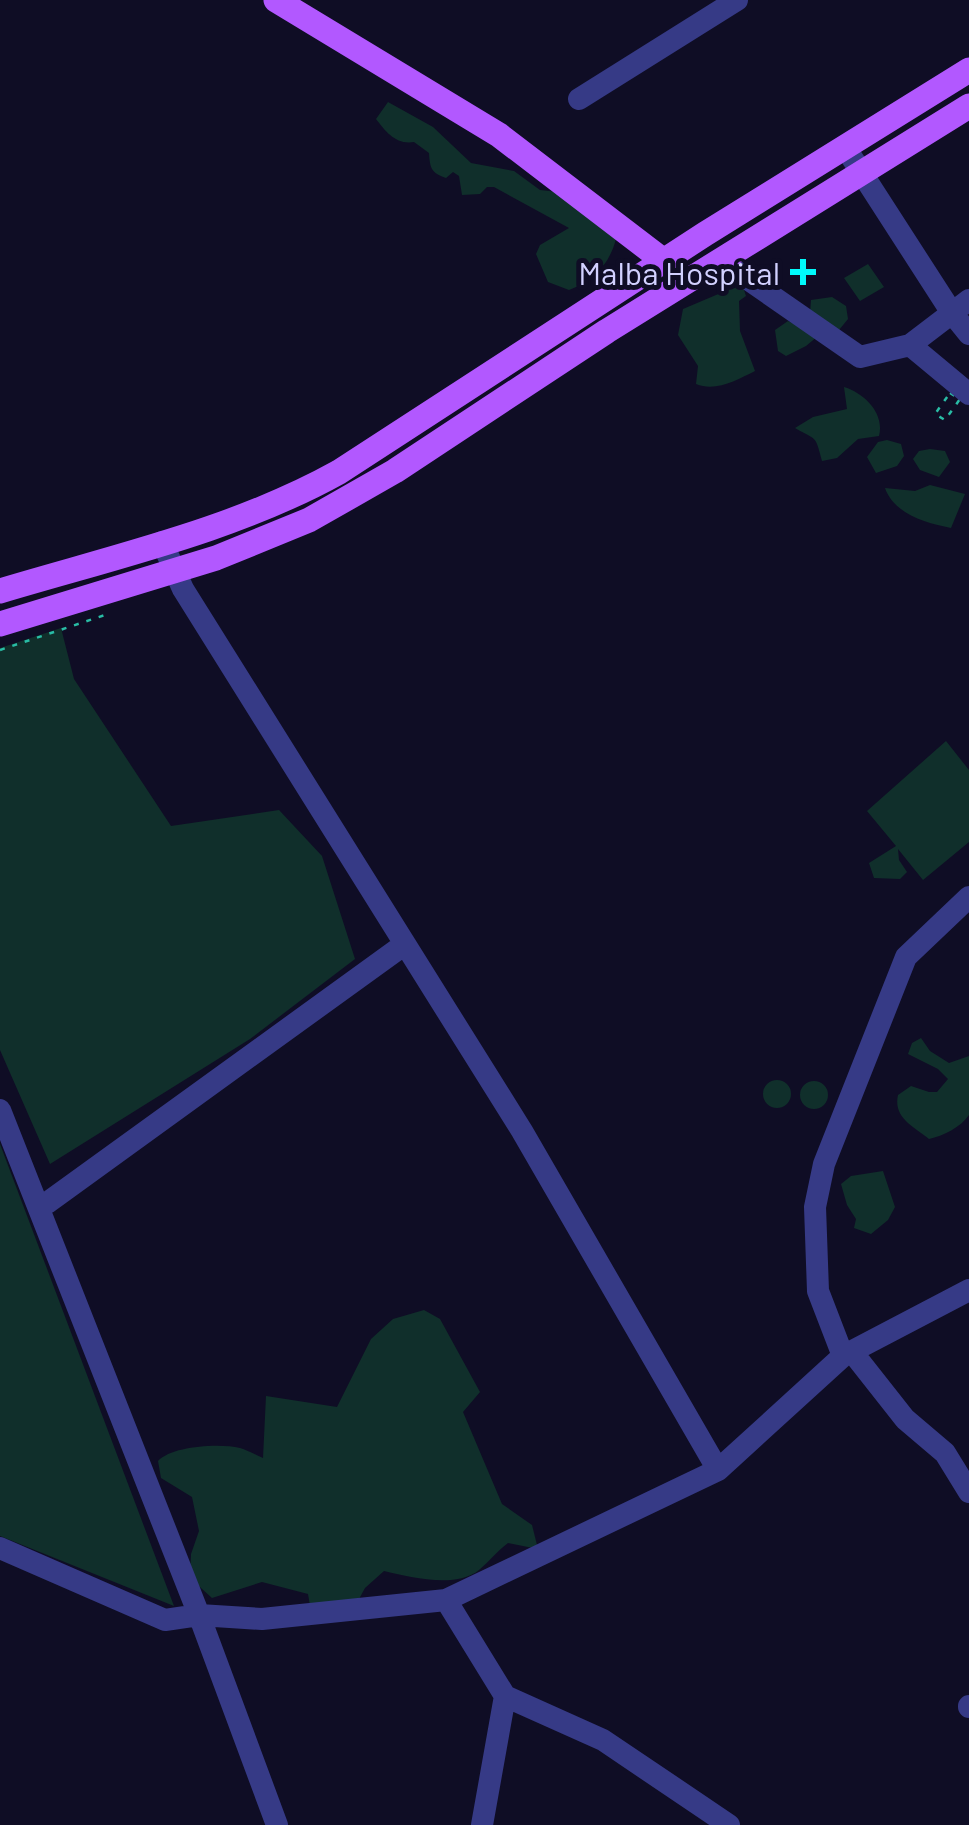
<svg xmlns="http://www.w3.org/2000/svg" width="969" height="1825" viewBox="0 0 969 1825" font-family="Barlow,sans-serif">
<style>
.green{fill:#102f2b}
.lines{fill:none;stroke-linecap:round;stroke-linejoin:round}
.path{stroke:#29bca5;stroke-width:2.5;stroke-dasharray:5 8;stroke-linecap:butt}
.minor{stroke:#363a86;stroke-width:22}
.major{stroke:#b258ff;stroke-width:25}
.poi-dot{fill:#00fafc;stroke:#0f0d25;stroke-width:4}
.labels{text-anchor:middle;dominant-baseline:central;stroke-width:10;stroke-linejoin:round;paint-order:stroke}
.poi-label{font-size:32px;fill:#d2d1ff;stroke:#0f0d25;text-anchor:end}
</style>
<rect width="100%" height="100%" fill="#0f0d25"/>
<path class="green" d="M 388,102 L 433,127 L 471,163 L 514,171 L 540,190 L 567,193 L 616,239 C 609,265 594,280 569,290 L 548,282 L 536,254 L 540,245 L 569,228 L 494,187 L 487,187 L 480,194 L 462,195 L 459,176 L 453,172 L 446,178 C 431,173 430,168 429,153 L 414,142 C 396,145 386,132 376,119 Z
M 868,264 L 884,287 L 860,301 L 844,278 Z
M 742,284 L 746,296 L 739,301 L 740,331 L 755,371 C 737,380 716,392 696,384 L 698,366 L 678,335 L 683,309 Z
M 832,297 L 846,306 L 848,319 L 839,330 L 810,314 L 811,300 Z
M 788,321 L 818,336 L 806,346 L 786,356 L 778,351 L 775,330 Z
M 844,387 C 864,393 885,413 879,436 L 858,439 L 837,458 L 822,461 C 815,434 817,441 795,428 L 813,417 L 847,409 Z
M 887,440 L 901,444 L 904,456 L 897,466 L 876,473 L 867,457 L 878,442 Z
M 930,449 L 945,451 L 950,462 L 939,477 L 920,470 L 913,459 L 919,451 Z
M 930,485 L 965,494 L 951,528 C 926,523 894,514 885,488 L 915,491 Z
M 61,628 L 74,679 L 171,826 L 279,810 L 322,856 L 355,959 L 250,1039 L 50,1164 L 0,1050 L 0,648 Z
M 946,741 L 969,770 L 969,842 L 923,880 L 898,849 L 899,860 L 907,872 L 900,879 L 874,878 L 869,863 L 896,846 L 867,811 Z
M 921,1038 L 930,1051 L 949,1063 L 969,1056 L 969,1115 C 961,1127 943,1136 929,1139 C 913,1126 893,1118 898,1095 L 911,1086 L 929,1092 L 937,1092 L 948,1079 L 938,1069 L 908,1054 L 912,1043 Z
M763 1094a14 14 0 1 1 28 0a14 14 0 1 1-28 0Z
M800 1095a14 14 0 1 1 28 0a14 14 0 1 1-28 0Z
M 0,1144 L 174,1606 L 0,1536 Z
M 883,1171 L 895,1207 L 888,1220 L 871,1234 L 854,1228 L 856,1219 L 847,1205 L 841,1184 L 851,1176 Z
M 424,1310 L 440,1319 L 480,1392 L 463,1412 L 502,1504 L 532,1525 L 538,1549 L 508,1543 C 497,1551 489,1562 479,1570 C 456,1589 410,1577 384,1571 L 365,1588 L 359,1599 L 310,1606 L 308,1594 L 262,1582 L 212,1598 L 190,1578 L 191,1554 L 199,1531 L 192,1497 L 161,1478 L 158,1461 C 172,1446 219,1443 240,1448 C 247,1450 256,1455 263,1458 L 266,1396 L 337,1407 L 371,1339 L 393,1319 Z"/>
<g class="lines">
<path class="path" d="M 950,393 L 960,399 L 945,420 L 935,414 Z
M 0,650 L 108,614"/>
<path class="minor" d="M 579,99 L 737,0
M 845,147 L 952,313 L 969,300
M 720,260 L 860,357 L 910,345 L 969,394
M 910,345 L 952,313 L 969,334
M 162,542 L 183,589 L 522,1131 L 718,1470
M 0,1110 L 199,1615 L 262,1619 L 446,1600 L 718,1470 L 843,1356 L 969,1290
M 47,1203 L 405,944
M 853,1353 L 905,1419 L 945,1453 L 969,1492
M 843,1356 L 818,1291 L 815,1207 L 824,1164 L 906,957 L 969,897
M 0,1548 L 165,1620 L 199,1615 L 277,1825
M 446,1600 L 505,1696 L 603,1740 L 729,1825
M 969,1706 L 969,1707
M 482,1825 L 505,1696"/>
<path class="major" d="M 276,0 L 499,135 L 673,268
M 0,591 C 113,557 235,530 339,472 L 705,234 L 969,70
M 0,624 L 216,558 L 309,520 L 395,471 L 607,331 L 969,106"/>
</g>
<path class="poi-dot" d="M798 257h10v10h10v10h-10v10h-10v-10h-10v-10h10z"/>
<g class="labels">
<g class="poi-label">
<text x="780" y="272">Malba Hospital</text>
</g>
</g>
</svg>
